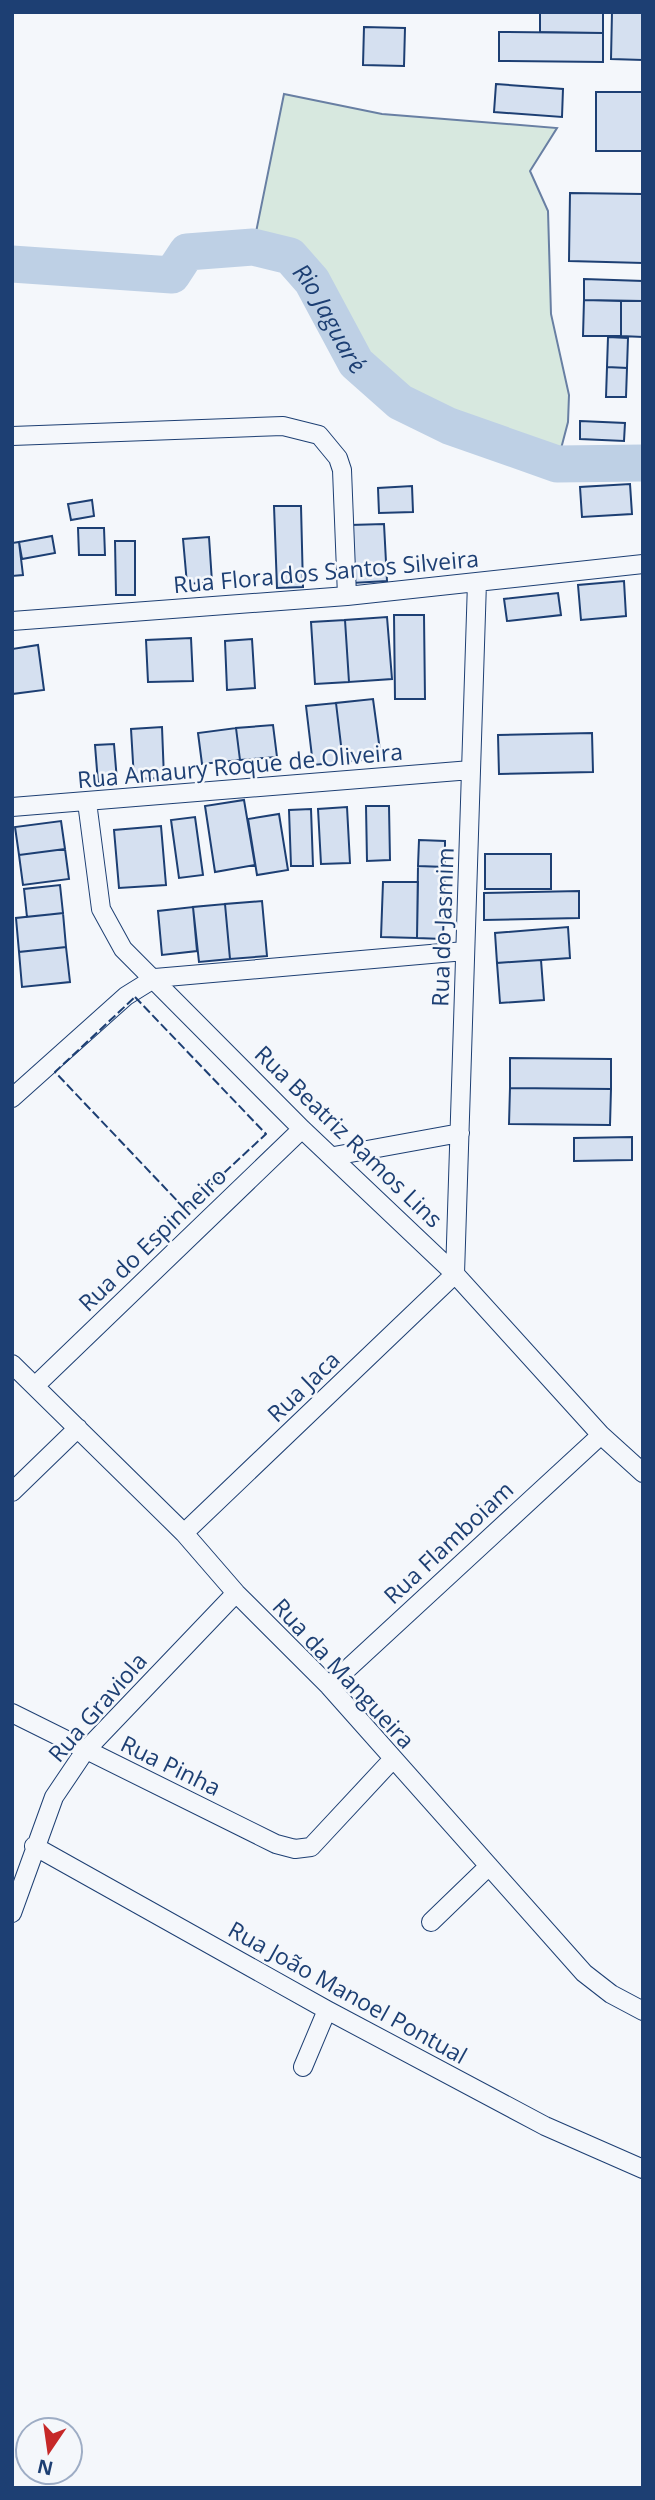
<svg xmlns="http://www.w3.org/2000/svg" width="655" height="2500" viewBox="0 0 655 2500" font-family="'Open Sans',sans-serif">
<style>
.green{fill:#d7e8df;stroke:#687fa3;stroke-width:2}
.lines{fill:none;stroke-linecap:round;stroke-linejoin:round}
.river{stroke:#bed0e5;stroke-width:37}
.building{fill:#d5e0f0;stroke:#1d3f73;stroke-width:2}
.street-casing{stroke:#1d3f73;stroke-width:20}
.street{stroke:#f4f7fb;stroke-width:18}
.fence{stroke:#1d3f73;stroke-width:2;stroke-dasharray:9 3.5;stroke-linecap:butt}
.labels{text-anchor:middle;dominant-baseline:central;stroke-width:5;stroke-linejoin:round;paint-order:stroke}
.street-label{font-size:23px;fill:#1d3f73;stroke:#f4f7fb}
.water-label{font-size:24px;font-style:italic;fill:#1d3f73;stroke:#f4f7fb}
</style>
<rect width="100%" height="100%" fill="#f4f7fb"/>
<path class="green" d="M 284,94 L 382,114 L 557,128 L 530,171 L 548,211 L 551,314 L 569,395 L 568,422 L 557,464 L 449,426 L 400,402 L 356,363 L 312,281 L 290,256 L 253,247 Z"/>
<g class="lines">
<path class="river" id="s1" d="M 12,264 L 172,275 L 187,252 L 253,247 L 290,256 L 312,281 L 356,363 L 400,402 L 449,426 L 557,464 L 643,463"/>
</g>
<path class="building" d="M 540,12 L 603,12 L 603,33 L 540,32 Z
M 612,12 L 643,12 L 643,60 L 611,59 Z
M 364,27 L 405,28 L 404,66 L 363,65 Z
M 499,32 L 603,33 L 603,62 L 499,61 Z
M 496,84 L 563,89 L 562,117 L 494,112 Z
M 596,92 L 643,92 L 643,151 L 596,151 Z
M 570,193 L 643,194 L 643,263 L 569,261 Z
M 584,279 L 643,281 L 643,301 L 584,300 Z
M 584,300 L 621,301 L 621,336 L 583,336 Z
M 621,301 L 643,301 L 643,337 L 621,336 Z
M 608,337 L 628,338 L 627,368 L 607,367 Z
M 607,367 L 627,368 L 626,397 L 606,397 Z
M 580,421 L 625,423 L 624,441 L 580,439 Z
M 630,484 L 632,514 L 582,517 L 580,487 Z
M 412,486 L 413,512 L 379,513 L 378,488 Z
M 92,500 L 94,516 L 71,520 L 68,504 Z
M 274,506 L 301,506 L 303,587 L 277,588 Z
M 384,524 L 387,581 L 352,583 L 350,525 Z
M 78,528 L 104,528 L 105,555 L 79,555 Z
M 52,536 L 55,553 L 22,559 L 19,542 Z
M 209,537 L 212,582 L 187,584 L 183,539 Z
M 115,541 L 135,541 L 135,595 L 116,595 Z
M 19,542 L 23,575 L 12,576 L 12,543 Z
M 624,581 L 626,616 L 581,620 L 578,585 Z
M 558,593 L 561,615 L 507,621 L 504,599 Z
M 394,615 L 424,615 L 425,699 L 395,699 Z
M 387,617 L 392,679 L 349,682 L 345,620 Z
M 345,620 L 349,682 L 315,684 L 311,622 Z
M 191,638 L 193,681 L 148,682 L 146,640 Z
M 252,639 L 255,688 L 227,690 L 225,641 Z
M 38,645 L 44,690 L 12,694 L 12,649 Z
M 373,699 L 381,758 L 343,762 L 336,703 Z
M 336,703 L 343,762 L 313,765 L 306,706 Z
M 273,725 L 277,757 L 240,760 L 236,728 Z
M 162,727 L 164,778 L 134,779 L 131,729 Z
M 236,728 L 240,760 L 202,764 L 198,733 Z
M 592,733 L 593,772 L 499,774 L 498,735 Z
M 114,744 L 117,781 L 98,783 L 95,745 Z
M 244,800 L 255,865 L 215,872 L 205,806 Z
M 366,806 L 389,806 L 390,860 L 367,861 Z
M 347,807 L 350,863 L 321,864 L 318,809 Z
M 311,809 L 313,866 L 291,866 L 289,810 Z
M 279,814 L 288,870 L 257,875 L 248,819 Z
M 195,817 L 203,875 L 179,878 L 171,820 Z
M 61,821 L 65,849 L 19,855 L 15,827 Z
M 161,826 L 166,885 L 119,888 L 114,830 Z
M 419,840 L 445,841 L 445,867 L 418,866 Z
M 65,849 L 69,879 L 23,885 L 19,855 Z
M 485,854 L 551,854 L 551,889 L 485,889 Z
M 418,866 L 445,867 L 443,939 L 417,938 Z
M 383,882 L 418,882 L 417,938 L 381,937 Z
M 60,885 L 63,913 L 27,917 L 24,889 Z
M 579,891 L 579,918 L 484,920 L 484,893 Z
M 262,901 L 267,956 L 230,959 L 225,904 Z
M 225,904 L 230,959 L 199,962 L 193,907 Z
M 193,907 L 197,951 L 162,955 L 158,911 Z
M 63,913 L 66,947 L 19,952 L 16,918 Z
M 568,927 L 570,958 L 497,963 L 495,933 Z
M 66,947 L 70,982 L 22,987 L 19,952 Z
M 541,960 L 544,1000 L 500,1003 L 497,963 Z
M 510,1058 L 611,1059 L 611,1089 L 510,1088 Z
M 510,1088 L 611,1089 L 610,1125 L 509,1124 Z
M 632,1137 L 632,1160 L 574,1161 L 574,1138 Z"/>
<g class="lines">
<g class="street-casing">
<path id="street" d="M 12,436 L 283,426 L 319,435 L 338,458 L 342,470 L 347,596
M 12,621 L 347,596 L 643,564
M 87,802 L 101,909 L 123,949 L 302,1129 L 455,1274 L 601,1435 L 643,1473
M 12,807 L 471,770
M 12,1098 L 126,996 L 155,978 L 465,951
M 334,1156 L 460,1133
M 12,1364 L 184,1533 L 236,1593 L 329,1686 L 584,1973 L 611,1994 L 643,2011
M 36,1385 L 302,1129
M 12,1492 L 78,1428
M 184,1533 L 455,1274 L 477,582
M 329,1686 L 601,1435
M 12,1713 L 276,1844 L 295,1849 L 311,1847 L 392,1760
M 34,1846 L 327,2010 L 545,2126 L 643,2169
M 12,1913 L 54,1797 L 85,1751 L 236,1593
M 431,1922 L 489,1866
M 303,2067 L 327,2010"/>
</g>
<use href="#street" class="street"/>
<path class="fence" d="M 135,997 L 266,1134 L 185,1209 L 55,1072 Z"/>
</g>
<g class="labels">
<g class="street-label">
<text transform="translate(326 571) rotate(-5)">Rua Flora dos Santos Silveira</text>
<text transform="translate(240 765) rotate(-5)">Rua Amaury Roque de Oliveira</text>
<text transform="translate(442 927) rotate(-88)">Rua do Jasmim</text>
<text transform="translate(349 1136) rotate(44)">Rua Beatriz Ramos Lins</text>
<text transform="translate(152 1239) rotate(-44)">Rua do Espinheiro</text>
<text transform="translate(303 1386) rotate(-44)">Rua Jaca</text>
<text transform="translate(448 1542) rotate(-43)">Rua Flamboiam</text>
<text transform="translate(344 1673) rotate(47)">Rua da Mangueira</text>
<text transform="translate(97 1707) rotate(-49)">Rua Graviola</text>
<text transform="translate(171 1765) rotate(26)">Rua Pinha</text>
<text transform="translate(348 1992) rotate(29)">Rua João Manoel Pontual</text>
</g>
<g class="water-label">
<text stroke="none"><textPath href="#s1" startOffset="366">Rio Jaguaré</textPath></text>
</g>
</g>
<rect width="655" height="2500" fill="none" stroke="#1d3f73" stroke-width="28"/>
<g transform="translate(49 2451) rotate(193)"><circle r="33" fill="#f4f7fb" stroke="#9eadc5" stroke-width="2"/>
<path d="M0-5L12 26L0 18L-12 26Z" fill="#c62828"/>
<text y="-10" font-size="19" font-weight="bold" text-anchor="middle" fill="#1d3f73">N</text>
</g>
</svg>
